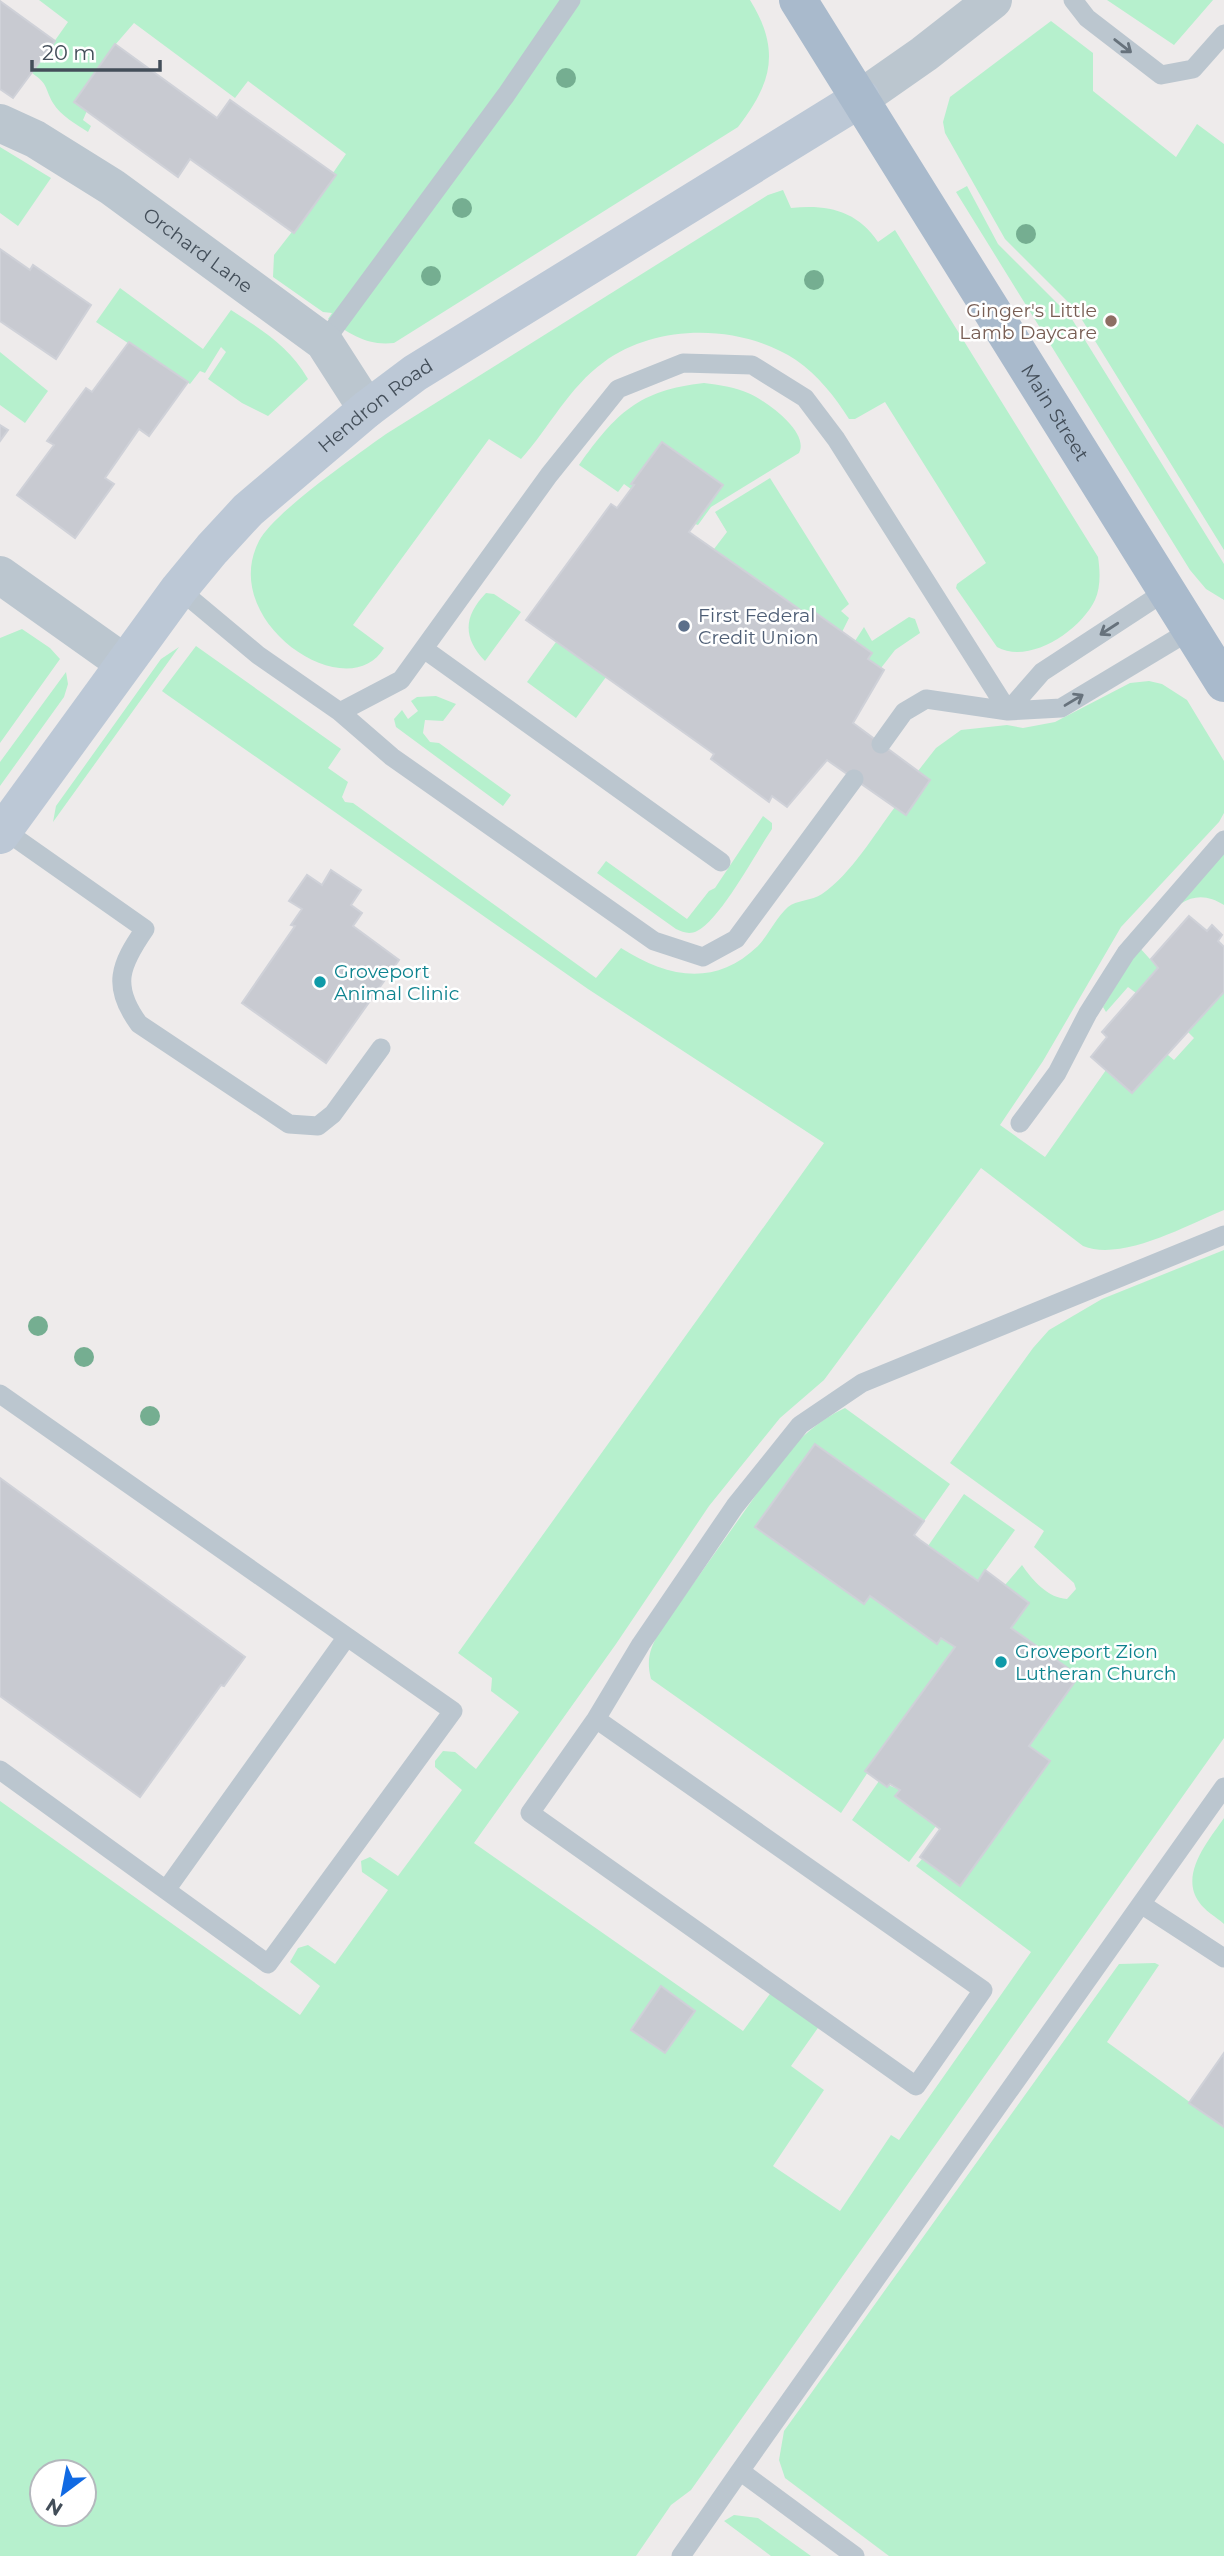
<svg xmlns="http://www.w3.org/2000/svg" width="1224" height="2556" viewBox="0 0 1224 2556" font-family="Montserrat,sans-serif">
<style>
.green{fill:#b6f0cd;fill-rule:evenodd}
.building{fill:#c8cad1;stroke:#cfd1d8;stroke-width:2}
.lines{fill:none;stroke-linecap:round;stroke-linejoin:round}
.lane{stroke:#bbc6cf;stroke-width:19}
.street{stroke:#bbc6cf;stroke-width:38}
.secondary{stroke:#bcc8d6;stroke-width:38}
.primary{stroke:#a9bacc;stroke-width:38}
.tree{fill:#75ae91}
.oneway{stroke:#67727c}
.education-dot{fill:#8d6e63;stroke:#fff;stroke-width:2.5}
.service-dot{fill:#5c6f8a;stroke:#fff;stroke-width:2.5}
.culture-dot{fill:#0f9aa8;stroke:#fff;stroke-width:2.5}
.labels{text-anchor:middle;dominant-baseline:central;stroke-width:5;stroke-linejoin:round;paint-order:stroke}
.street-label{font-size:19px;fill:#434e59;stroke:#fff}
.education-label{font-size:19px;fill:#785e54;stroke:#fff;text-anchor:end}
.service-label{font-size:19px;fill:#4e5e75;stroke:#fff;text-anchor:start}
.culture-label{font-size:19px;fill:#0d838f;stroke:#fff;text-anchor:start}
</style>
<rect width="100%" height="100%" fill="#eeebeb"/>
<path class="green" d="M 39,0 L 750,0 C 781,50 772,83 738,127 L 394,343 C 366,346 351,334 328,319 L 332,313 L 323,312 L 273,277 L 274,255 L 336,175 L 333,173 L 346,154 L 248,81 L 235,98 L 134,23 L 115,45 L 83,120 L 91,126 L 88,132 C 76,124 61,116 53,103 C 44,87 49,85 32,73 L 68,22 Z
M 1107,0 L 1213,0 L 1174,45 Z
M 1051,21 L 1093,53 L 1093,91 L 1176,157 L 1197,124 L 1224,144 L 1224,550 L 1076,310 L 1005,239 L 945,133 L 943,122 L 950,97 Z
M 0,147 L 51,178 L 18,226 L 0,213 Z
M 967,186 L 998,244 L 1070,316 L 1224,564 L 1224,600 L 1206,589 L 1190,570 L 956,192 Z
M 783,190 L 791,208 C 826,204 857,210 878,242 L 895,230 L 1098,557 C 1100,570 1101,587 1095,600 C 1080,631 1029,665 997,647 L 956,588 L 957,584 L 986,563 L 885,402 L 855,419 L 849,419 C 835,397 818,375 796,360 C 741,324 657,323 604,362 C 568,388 550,427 521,459 L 489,439 L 353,625 L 384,648 C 348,709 217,622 259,541 C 274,512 357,455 386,434 L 768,195 Z
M 120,288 L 203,349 L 231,310 C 262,330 289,346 308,379 L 268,416 L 242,403 L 208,379 L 226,352 L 221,347 L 205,373 L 200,371 L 190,384 L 96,322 Z
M 0,352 L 48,391 L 25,423 L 0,405 Z
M 704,383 C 719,385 735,387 748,393 C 765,400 810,432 799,453 L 711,507 L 698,525 L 695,524 L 723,485 L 662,442 L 632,483 L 634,485 L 631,489 L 624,484 L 618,492 L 579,465 C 616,413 639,390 704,383 Z
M 770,478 L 849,604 L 841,611 L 849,618 L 842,632 L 812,618 L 714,549 L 727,532 L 715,512 Z
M 486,593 L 494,594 L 521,612 L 485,661 C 462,637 464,616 486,593 Z
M 909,617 L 915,619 L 920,633 L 895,650 L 881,668 L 868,659 L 872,653 L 855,641 L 864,627 L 872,641 Z
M 22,629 L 50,648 L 60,659 L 0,743 L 0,638 Z
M 556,642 L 606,677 L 576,718 L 527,682 Z
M 196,646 L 341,749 L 328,768 L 348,782 L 342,797 L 345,802 L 353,803 L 596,978 L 621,948 C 667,977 714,988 758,946 C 769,934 776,918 788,907 C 796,900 812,901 822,894 C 852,873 873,836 895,807 L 906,815 L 930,781 L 918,771 L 936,748 L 961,730 L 1007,725 L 1023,728 L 1055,722 L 1130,683 L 1149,681 L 1162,684 L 1187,700 L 1224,761 L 1224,813 L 1219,822 L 1121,927 L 1043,1061 L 1000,1125 L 1045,1157 L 1106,1070 L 1132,1092 L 1163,1056 L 1168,1055 L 1174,1060 L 1194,1038 L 1188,1032 L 1224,992 L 1224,1210 C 1187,1225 1122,1262 1083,1246 L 981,1168 L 824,1380 L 780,1418 L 709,1506 L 616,1644 L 474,1843 L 743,2031 L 772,1991 L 820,2025 L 791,2066 L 824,2090 L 773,2166 L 840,2211 L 891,2135 L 899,2140 L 1031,1952 L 916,1866 L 922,1859 L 960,1886 L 1050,1761 L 1029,1746 L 1079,1676 L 1011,1628 L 1029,1603 L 1005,1585 L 1022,1565 C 1032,1580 1048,1598 1067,1599 L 1076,1589 L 1074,1583 L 1034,1547 L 1044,1531 L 950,1463 L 1033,1348 L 1049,1330 L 1102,1299 L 1224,1250 L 1224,1738 L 691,2490 L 671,2505 L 636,2556 L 0,2556 L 0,1801 L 300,2015 L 320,1986 L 290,1962 L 298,1948 L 308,1945 L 335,1964 L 388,1890 L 362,1872 L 361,1861 L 370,1857 L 398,1876 L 462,1790 L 435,1767 L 435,1761 L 443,1751 L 455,1752 L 476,1769 L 519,1712 L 491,1691 L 492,1678 L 458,1653 L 824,1143 L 588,989 L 166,694 L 162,691 ZM 42,2472 L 84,2472 L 84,2514 L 42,2514 Z
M 179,647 L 53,822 L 56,806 L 161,659 Z
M 66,672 L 68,684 L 64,697 L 0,786 L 0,762 Z
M 436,696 L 456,704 L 443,721 L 425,720 L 423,733 L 430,742 L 439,743 L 511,795 L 503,806 L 396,727 L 394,719 L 402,710 L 408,719 L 418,711 L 411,701 L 417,697 Z
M 763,816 L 772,823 L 772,829 C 755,854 721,919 697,931 C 689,935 683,932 676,929 L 597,873 L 606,861 L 687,919 L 709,891 L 715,888 Z
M 1224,851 L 1224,905 C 1209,896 1196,894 1180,904 Z
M 1139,947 L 1158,968 L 1136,993 L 1128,987 L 1106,1012 L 1103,1007 Z
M 845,1408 L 950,1484 L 924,1521 L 815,1444 L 756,1527 L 864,1604 L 870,1596 L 936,1643 L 941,1638 L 955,1647 L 866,1770 L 868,1772 L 841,1813 L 651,1679 C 646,1660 650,1649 659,1632 L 780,1461 C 798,1439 819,1420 845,1408 Z
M 964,1494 L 1015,1530 L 978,1581 L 928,1546 Z
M 879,1781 L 900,1790 L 896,1796 L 936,1826 L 909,1862 L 852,1820 Z
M 1224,1818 L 1224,1924 C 1216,1917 1204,1910 1199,1902 C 1179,1874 1209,1840 1224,1818 Z
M 1155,1963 L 1159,1965 L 1107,2042 L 1224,2127 L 1224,2556 L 889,2556 L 785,2478 L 779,2460 L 784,2431 L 1119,1964 Z
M 734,2515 L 758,2518 L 811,2556 L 771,2556 L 724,2521 Z"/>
<path class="building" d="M 0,1 L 55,41 L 13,98 L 0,89 Z
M 115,44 L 217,118 L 230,100 L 336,175 L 294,233 L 190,159 L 178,177 L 74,102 Z
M 0,249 L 30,270 L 33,265 L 91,305 L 56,359 L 0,321 Z
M 129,342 L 188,382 L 149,436 L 139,429 L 105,478 L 114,484 L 75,538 L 17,495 L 54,445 L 47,441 L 86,388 L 92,392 Z
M 0,425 L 8,430 L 0,441 Z
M 662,442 L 723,485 L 689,532 L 812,618 L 816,613 L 872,653 L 868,659 L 884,670 L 853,723 L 930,780 L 906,815 L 827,760 L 787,807 L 772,796 L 769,802 L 711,759 L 714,754 L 526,620 L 611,504 L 617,508 L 634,485 L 631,484 Z
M 331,870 L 361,890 L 351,905 L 362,913 L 353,926 L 399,960 L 326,1063 L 242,1003 L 295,926 L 291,925 L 302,909 L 289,901 L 307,875 L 322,885 Z
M 1189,916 L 1207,931 L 1212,925 L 1222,935 L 1218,941 L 1224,947 L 1224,992 L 1132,1093 L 1091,1057 L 1107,1037 L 1102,1032 L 1158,968 L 1151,959 Z
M 815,1444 L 924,1521 L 914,1535 L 920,1540 L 978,1581 L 985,1570 L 1029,1603 L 1011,1628 L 1079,1676 L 1029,1746 L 1050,1761 L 960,1886 L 920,1857 L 940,1829 L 895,1796 L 900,1790 L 890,1784 L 887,1787 L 865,1771 L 955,1647 L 941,1638 L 937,1644 L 870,1596 L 864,1604 L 755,1527 Z
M 0,1478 L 245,1657 L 224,1686 L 221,1685 L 140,1797 L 0,1696 Z
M 661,1986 L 695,2011 L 665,2053 L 631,2030 Z
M 1224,2053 L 1224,2127 L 1189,2103 Z"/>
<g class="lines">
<path class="lane" d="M 1073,0 L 1087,18 L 1161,75 L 1193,69 L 1224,34
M 324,342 L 506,95 L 571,0
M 179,589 L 258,655 L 340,712 L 401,680 L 549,475 L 618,389 L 683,363 L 752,365 L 805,398 L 836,439 L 1008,711
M 424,649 L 721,862
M 1008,711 L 1042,672 L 1166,591
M 340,712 L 392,757 L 654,941 L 703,957 L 736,939 L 854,779
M 881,744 L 904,712 L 926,699 L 1008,711 L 1061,708 L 1191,630
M 4,830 L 145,929 C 120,965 111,986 139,1024 L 289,1124 L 318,1126 L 333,1114 L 381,1048
M 1020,1123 L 1057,1073 L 1088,1013 L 1126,953 L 1224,840
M 0,1394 L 453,1711 L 268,1964 L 0,1770
M 596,1719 L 983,1990 L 916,2086 L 530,1813 L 596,1719 L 641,1644 L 735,1506 L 800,1425 L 862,1383 L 1224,1235
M 1224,1787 L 1141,1904 L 1224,1958
M 166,1890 L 346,1638
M 681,2556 L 740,2471
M 855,2556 L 740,2471 L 1141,1904"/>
<g class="street">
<path d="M 861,98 L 924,54 L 993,0"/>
<path id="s1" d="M 0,123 L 35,139 L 112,187 L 324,342 L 367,409"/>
<path d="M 0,575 L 124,663"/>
</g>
<path class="secondary" id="s2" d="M 0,835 L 179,589 L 212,549 L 248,510 L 367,409 L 415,373 L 861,98"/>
<path class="primary" id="s3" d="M 798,0 L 1224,683"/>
</g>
<g class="tree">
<circle cx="566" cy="78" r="10"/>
<circle cx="462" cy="208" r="10"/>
<circle cx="1026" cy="234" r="10"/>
<circle cx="431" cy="276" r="10"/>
<circle cx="814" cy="280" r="10"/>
<circle cx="38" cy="1326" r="10"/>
<circle cx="84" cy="1357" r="10"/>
<circle cx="150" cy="1416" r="10"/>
</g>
<defs><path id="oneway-shaft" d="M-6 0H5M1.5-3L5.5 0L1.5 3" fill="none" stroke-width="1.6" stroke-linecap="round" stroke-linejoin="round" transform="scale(1.75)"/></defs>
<g class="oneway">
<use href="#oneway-shaft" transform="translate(1123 46) rotate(38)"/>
<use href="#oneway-shaft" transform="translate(1109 629) rotate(147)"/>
<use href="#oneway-shaft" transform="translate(1074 700) rotate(-31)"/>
</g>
<circle class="education-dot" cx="1111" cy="321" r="7"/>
<circle class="service-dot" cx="684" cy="626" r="7"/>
<g class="culture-dot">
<circle cx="320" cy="982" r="7"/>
<circle cx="1001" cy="1662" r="7"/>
</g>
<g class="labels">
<g class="street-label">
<text stroke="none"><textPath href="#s1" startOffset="236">Orchard Lane</textPath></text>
<text stroke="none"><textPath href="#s2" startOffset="574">Hendron Road</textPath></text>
<text stroke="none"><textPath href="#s3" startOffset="486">Main Street</textPath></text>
</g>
<g class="education-label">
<text x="1097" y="310">Ginger's Little<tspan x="1097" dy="22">Lamb Daycare</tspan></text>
</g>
<g class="service-label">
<text x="698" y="615">First Federal<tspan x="698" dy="22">Credit Union</tspan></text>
</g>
<g class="culture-label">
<text x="334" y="971">Groveport<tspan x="334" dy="22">Animal Clinic</tspan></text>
<text x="1015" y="1651">Groveport Zion<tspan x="1015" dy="22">Lutheran Church</tspan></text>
</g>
</g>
<g transform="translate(63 2493) rotate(212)"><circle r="33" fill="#ffffff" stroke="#b4b8bd" stroke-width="2"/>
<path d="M0-5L12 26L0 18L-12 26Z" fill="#116ae3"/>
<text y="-10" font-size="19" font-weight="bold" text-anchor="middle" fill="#434e59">N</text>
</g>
<path d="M32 60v10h128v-10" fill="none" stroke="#434e59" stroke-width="3.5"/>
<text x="42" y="60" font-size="21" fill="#434e59" stroke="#ffffff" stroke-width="5" paint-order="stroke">20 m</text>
</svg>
